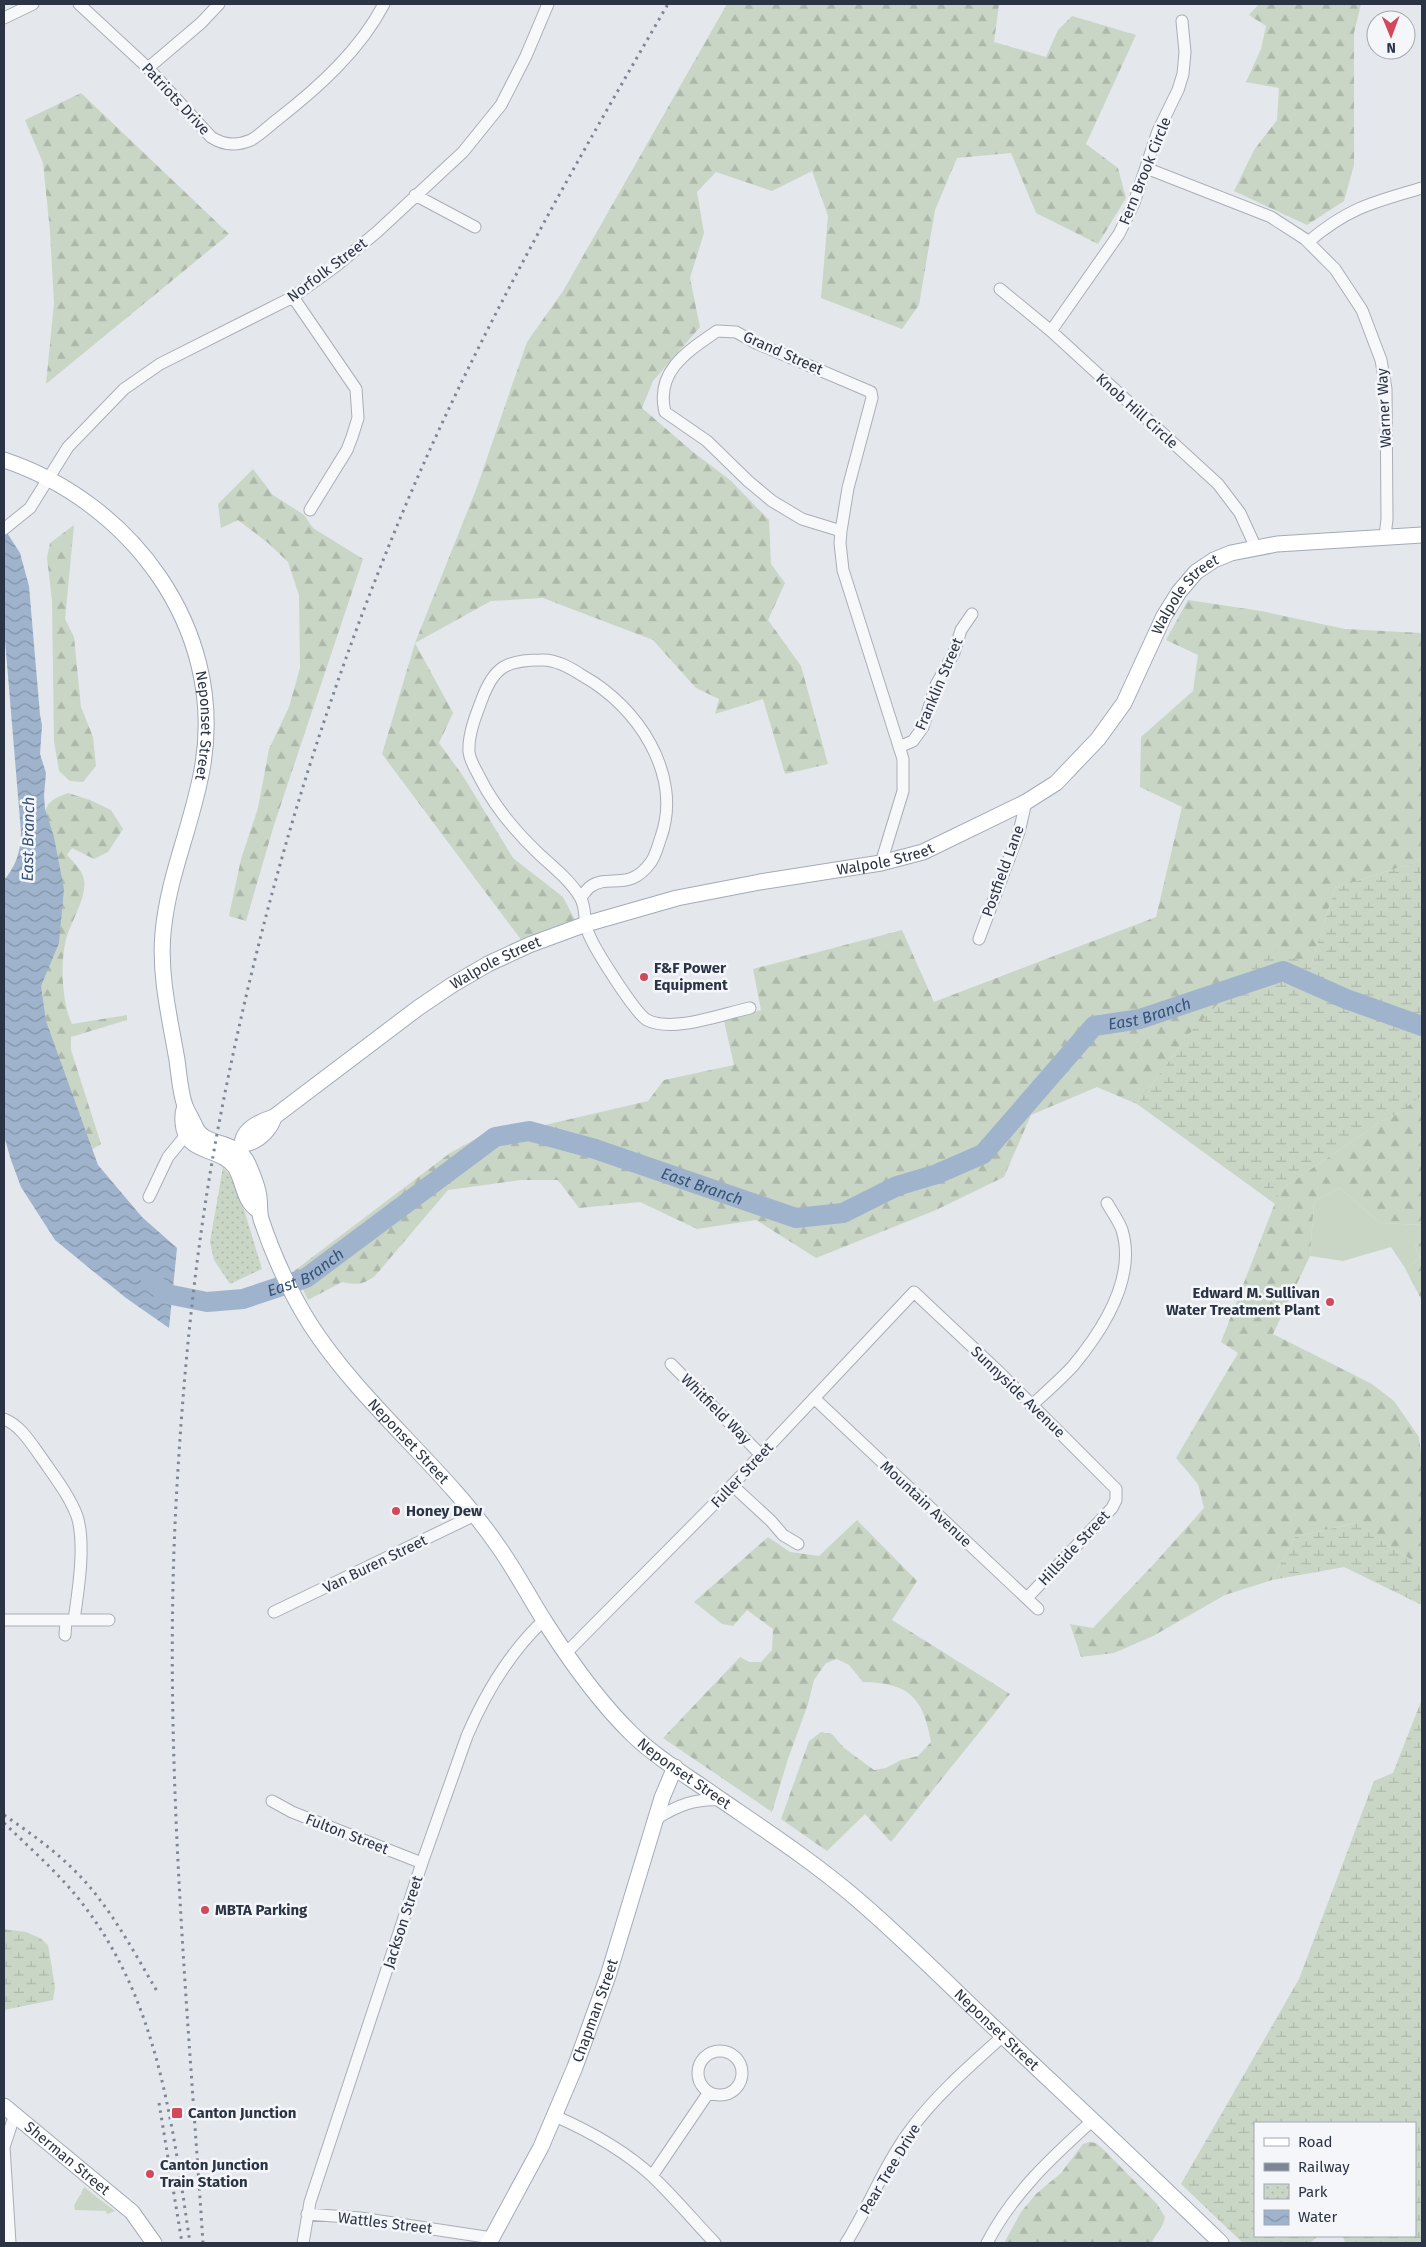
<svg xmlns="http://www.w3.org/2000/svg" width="1426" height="2247" viewBox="0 0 1426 2247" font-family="'Fira Sans',sans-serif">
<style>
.grass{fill:#c9d6c5}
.forest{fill:url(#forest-firs)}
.wetland{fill:url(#wetland-marsh)}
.park{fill:url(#park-dots)}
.water{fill:url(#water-waves)}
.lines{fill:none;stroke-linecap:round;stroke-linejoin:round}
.river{stroke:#9fb4cc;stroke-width:20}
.minor-casing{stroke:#a9aeb7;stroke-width:13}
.major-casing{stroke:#a3abb8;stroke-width:17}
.minor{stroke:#f7f8fa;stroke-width:11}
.major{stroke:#fff;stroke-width:15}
.rail{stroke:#7d8696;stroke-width:3;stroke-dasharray:2.5 5;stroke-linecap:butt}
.poi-dot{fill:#d1495b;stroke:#f4f6f9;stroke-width:2}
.labels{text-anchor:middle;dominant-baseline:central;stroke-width:5;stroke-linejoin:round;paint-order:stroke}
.street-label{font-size:15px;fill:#2b3445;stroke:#f4f6f9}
.poi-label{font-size:15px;font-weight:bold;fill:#2b3445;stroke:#f4f6f9;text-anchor:start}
.water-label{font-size:16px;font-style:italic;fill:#34527a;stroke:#f4f6f9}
</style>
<defs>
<pattern id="forest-firs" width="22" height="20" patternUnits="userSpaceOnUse" patternTransform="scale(1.25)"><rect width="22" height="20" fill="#c9d6c5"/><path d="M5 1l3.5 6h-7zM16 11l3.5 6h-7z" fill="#adb8ab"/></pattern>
<pattern id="wetland-marsh" width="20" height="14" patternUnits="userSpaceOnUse" patternTransform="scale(1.25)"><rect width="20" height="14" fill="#c9d6c5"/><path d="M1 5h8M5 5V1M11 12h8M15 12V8" fill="none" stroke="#adb8ab"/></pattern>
<pattern id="park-dots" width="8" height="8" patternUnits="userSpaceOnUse" patternTransform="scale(1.25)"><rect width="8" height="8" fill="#c9d6c5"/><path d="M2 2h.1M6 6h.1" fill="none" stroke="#adb8ab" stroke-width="1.8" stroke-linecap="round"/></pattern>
<pattern id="water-waves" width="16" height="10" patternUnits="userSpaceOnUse" patternTransform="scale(1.25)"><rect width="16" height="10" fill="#9fb4cc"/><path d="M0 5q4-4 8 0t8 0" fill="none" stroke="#8293a7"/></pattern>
</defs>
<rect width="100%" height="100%" fill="#e4e7ec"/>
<path class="grass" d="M 1340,1188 L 1380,1223 L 1422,1225 L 1422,1241 L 1415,1247 L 1420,1258 L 1405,1268 L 1391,1247 L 1343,1261 L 1310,1256 L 1314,1201 Z
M 84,2187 L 111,2208 L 115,2211 L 107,2214 L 106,2211 L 75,2210 L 74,2205 L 80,2195 L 82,2194 L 81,2193 Z"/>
<path class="forest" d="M 727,4 L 999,4 L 994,42 L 1046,57 L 1058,30 L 1072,16 L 1136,35 L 1086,144 L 1118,168 L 1126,198 L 1098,244 L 1036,213 L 1011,153 L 957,158 L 935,210 L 919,305 L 902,329 L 821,298 L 828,216 L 812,171 L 772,191 L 716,172 L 697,192 L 704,233 L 690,278 L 700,327 L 653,381 L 642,408 L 693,452 L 730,480 L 769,520 L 771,564 L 785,583 L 768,620 L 801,666 L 828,764 L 785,774 L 763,699 L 715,714 L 719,699 L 696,688 L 653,640 L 543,598 L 491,601 L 415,643 L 453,713 L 439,743 L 463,776 L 513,858 L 563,897 L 575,920 L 522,941 L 382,754 L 415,643 L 477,487 L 527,342 L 563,291 Z
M 1259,4 L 1361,4 L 1354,33 L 1354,165 L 1344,201 L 1307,225 L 1234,191 L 1254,150 L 1277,120 L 1279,88 L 1246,82 L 1261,49 L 1266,26 L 1249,15 Z
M 81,93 L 229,234 L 46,384 L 54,303 L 50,231 L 43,163 L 25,120 Z
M 253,469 L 273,495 L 304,515 L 313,528 L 363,559 L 274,825 L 246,921 L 229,916 L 241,859 L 258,808 L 269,749 L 289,707 L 300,668 L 299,595 L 288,562 L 268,543 L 238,520 L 221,528 L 218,504 Z
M 74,525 L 65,619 L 74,637 L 81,707 L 93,737 L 96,766 L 83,782 L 70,781 L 59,771 L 54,741 L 52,600 L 47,558 L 50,543 Z
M 1188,600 L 1261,611 L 1345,629 L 1422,633 L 1422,858 L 1413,863 L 1335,888 L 1311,965 L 1190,1033 L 1137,1104 L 1097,1087 L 1031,1115 L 1004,1177 L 936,1210 L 816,1258 L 756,1220 L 697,1229 L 640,1202 L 579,1208 L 558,1180 L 521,1180 L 448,1190 L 375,1276 C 363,1285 356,1285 342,1282 L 308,1300 L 294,1271 L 450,1153 L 494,1129 L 545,1125 L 648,1101 L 664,1080 L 734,1065 L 724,1021 L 761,1010 L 753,969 L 902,930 L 934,1002 L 1156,917 L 1182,807 L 1140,787 L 1141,737 L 1193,691 L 1198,655 L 1166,640 Z
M 68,793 L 90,800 L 111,810 L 123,829 L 108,852 L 94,859 L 72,848 L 67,855 C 73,861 83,871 84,880 C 87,898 70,923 66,940 C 60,962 62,1004 72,1024 L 127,1015 L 127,1020 L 71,1037 L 71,1050 L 101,1144 L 85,1154 L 59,1113 L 36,959 L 41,826 C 47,804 46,801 68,793 Z
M 1422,1094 L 1422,1225 L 1380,1223 L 1340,1188 L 1314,1201 L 1310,1256 L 1273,1334 L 1372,1384 L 1394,1401 L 1419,1437 L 1422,1463 L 1422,1567 L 1354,1523 L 1295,1537 L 1272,1580 L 1225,1595 L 1153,1636 L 1114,1653 L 1081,1657 L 1070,1624 L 1093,1628 L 1152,1566 L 1204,1508 L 1198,1484 L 1176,1458 L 1238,1353 L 1221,1342 L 1280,1190 L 1385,1119 L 1399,1113 Z
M 1422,1241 L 1422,1301 L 1405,1268 L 1420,1258 L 1415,1247 Z
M 857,1520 L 917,1581 L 892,1620 L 1010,1694 L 891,1842 L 865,1814 L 827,1851 L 781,1819 L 809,1741 L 821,1732 L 832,1734 L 844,1748 L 874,1770 L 886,1768 L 901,1760 L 918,1756 L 931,1742 C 923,1697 909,1683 863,1682 L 849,1665 L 837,1659 L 826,1663 L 814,1680 L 808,1704 L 788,1759 L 772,1812 L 663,1738 L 740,1657 L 749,1662 L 761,1662 L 772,1650 L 773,1629 L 747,1610 L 733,1626 L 722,1624 L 694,1602 L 768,1537 L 790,1552 L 819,1556 Z
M 1089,2142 L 1096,2143 L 1102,2148 L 1157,2204 L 1165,2217 L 1163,2224 L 1151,2243 L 1004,2243 L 1021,2212 L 1036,2194 L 1061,2173 L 1083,2144 Z"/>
<path class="wetland" d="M 1422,858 L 1422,1094 L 1420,1097 L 1399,1113 L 1385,1119 L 1280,1190 L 1275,1204 L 1137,1104 L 1190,1033 L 1270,949 L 1311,965 L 1335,888 L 1413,863 Z
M 1355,1523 L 1422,1567 L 1422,1605 L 1344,1567 L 1272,1580 L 1295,1537 Z
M 1422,1699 L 1422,2243 L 1345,2243 L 1343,2236 L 1415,2236 L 1415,2123 L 1255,2123 L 1255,2236 L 1318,2236 L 1310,2243 L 1243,2243 L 1181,2184 L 1299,1979 L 1374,1781 L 1393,1773 Z
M 4,1929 L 26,1932 L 40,1938 L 48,1945 L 55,1987 L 53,2000 L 4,2010 Z"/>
<path class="park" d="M 223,1167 L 236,1183 L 262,1269 L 230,1284 L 214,1260 L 210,1242 Z"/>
<path class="water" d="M 4,528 L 20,553 L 29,586 L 40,715 L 42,725 L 40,754 L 46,773 L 44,795 L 45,809 L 54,837 L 64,889 L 59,943 L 41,986 L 46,1021 L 98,1165 L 142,1217 L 177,1248 L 169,1328 L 126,1298 L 55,1240 L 21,1187 L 11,1160 L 4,1136 L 4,880 C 16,866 21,851 21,832 L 4,628 Z"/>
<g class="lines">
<path class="river" id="s1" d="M 151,1281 L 167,1294 L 207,1302 L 243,1299 L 306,1278 L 495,1137 L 529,1131 L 595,1149 L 796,1218 L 843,1213 L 897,1186 L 937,1174 L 983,1154 L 1094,1026 L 1140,1019 L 1283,971 L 1346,999 L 1422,1026"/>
<g class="minor-casing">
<path id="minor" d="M 79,4 L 148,68 L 211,137 C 223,145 237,146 251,140 C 260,135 270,125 278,119 C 319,87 360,50 384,4
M 4,18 L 33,4
M 148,68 L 201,23 L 219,4
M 1146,168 L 1271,217 L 1305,239 L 1335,269 L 1362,310 L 1381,360 L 1386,389 L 1387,519 L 1385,536
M 415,195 L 475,227
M 1308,242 C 1348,208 1373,202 1422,188
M 1000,289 L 1051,331 L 1218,484 L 1240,513 L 1256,548
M 293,297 L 356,389 L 358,418 L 352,437 L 347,450 L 310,510
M 1051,331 L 1119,234 L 1134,203 L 1158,131 L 1178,90 L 1183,74 L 1185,52 L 1182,21
M 4,529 L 30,508 L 68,447 L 124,389 L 160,364 L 293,297 L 336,266 L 377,232 L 463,152 L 501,105 L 526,56 L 548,4
M 841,531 L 802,519 L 772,501 L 748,481 L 707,441 L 665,412 C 655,371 688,351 717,331 L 736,332 L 756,343 L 871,392 L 872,398 L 848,488 L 841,531 L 840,543 L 843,570 L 903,759 L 903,791 L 881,863
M 899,747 L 913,741 L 923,727 L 936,685 L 954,653 L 961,630 L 972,614
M 581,897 C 584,894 587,889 590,887 C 608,873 629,893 651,862 C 656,855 658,845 661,837 C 683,774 637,706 583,676 C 571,668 556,659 541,660 C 506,660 494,667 482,699 C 476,715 468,734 469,752 C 470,761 476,770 480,778 C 494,806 516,832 539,854 C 553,867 570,880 580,897 C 587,908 583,921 588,932 C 593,947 635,1013 647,1020 C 673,1033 722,1014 750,1008
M 979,939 L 1019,832 L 1026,802
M 149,1197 L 168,1157 L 186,1135
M 671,1364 L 761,1455
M 814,1398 L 1038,1609
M 1031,1406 C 1045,1393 1060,1380 1073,1366 C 1102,1331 1137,1279 1122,1230 C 1119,1221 1112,1212 1107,1203
M 4,1419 C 21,1426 30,1442 41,1457 C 54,1476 69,1495 77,1516 C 86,1544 78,1592 74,1620
M 732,1485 L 771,1521 L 783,1535 L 798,1544
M 274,1612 L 475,1515
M 4,1620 L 109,1620
M 65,1635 L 66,1620
M 566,1653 L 720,1498 L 914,1292 L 998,1371 L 1116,1489 L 1116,1500 L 1112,1508 L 1027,1598
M 272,1801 L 292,1812 L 422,1863
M 656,1819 C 678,1805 696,1798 722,1800
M698 2073a22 22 0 1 1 44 0a22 22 0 1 1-44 0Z
M 555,2116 C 589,2131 625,2151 652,2176 C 674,2197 694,2221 715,2243
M 652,2176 L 709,2092
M 307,2214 L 360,2218 L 492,2238
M 10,2243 L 4,2147 L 15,2114
M 303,2243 L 310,2202 L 422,1863 L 467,1736 C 485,1694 510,1652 544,1620
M 846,2243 C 869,2206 885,2164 911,2129 C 937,2094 971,2065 1003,2036
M 987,2243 C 1013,2193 1051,2158 1093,2120"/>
</g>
<g class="major-casing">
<g id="major">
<path id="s2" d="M 4,460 C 130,502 225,627 203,764 C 194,821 168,875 163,933 C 159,975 170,1019 177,1060 C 179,1074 180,1092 185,1106 C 188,1113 192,1119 195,1126 C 204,1149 236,1137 248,1164 C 252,1173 258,1187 259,1197 C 260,1204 259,1212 261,1219 C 273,1255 290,1292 310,1324 C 363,1406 443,1466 498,1546 C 516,1571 530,1599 547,1625 C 572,1664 600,1703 633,1735 C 658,1759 689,1777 717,1797 C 765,1830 814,1862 858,1900 C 908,1943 954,1990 1002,2035 C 1075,2104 1149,2173 1221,2243"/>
<path d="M 185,1106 C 182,1114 182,1120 184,1129 C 190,1154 222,1148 235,1167 C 244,1181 243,1201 258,1210"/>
<path id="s3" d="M 242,1144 C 243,1129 261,1121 274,1117 L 418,1008 L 452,985 L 488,964 L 529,945 L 586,924 L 677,898 L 760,882 L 881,863 L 923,852 L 1026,802 L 1056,783 L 1098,739 L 1124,703 L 1164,616 L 1179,592 L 1196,572 L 1214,560 L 1231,553 L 1277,544 L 1422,535"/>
<path d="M 236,1150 C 241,1144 243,1145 249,1143 C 261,1139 271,1128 274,1117"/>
<path id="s4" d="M 4,2106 L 132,2212 L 154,2243"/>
<path id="s5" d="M 489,2243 L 541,2147 L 575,2067 L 608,1976 L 662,1798 L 675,1767"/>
</g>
</g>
<use href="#minor" class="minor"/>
<use href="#major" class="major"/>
<path class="rail" d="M 4,1815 C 35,1836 65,1858 89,1886 C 116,1918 137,1957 158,1993
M 4,1823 C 29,1847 56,1871 78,1898 C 158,1997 172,2122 190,2243
M 159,2103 L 182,2243
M 203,2243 C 187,1998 163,1751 176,1504 C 183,1372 196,1239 222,1108 C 264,894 329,682 416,481 C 488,316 578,159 668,4"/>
</g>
<g class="poi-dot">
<circle cx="644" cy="977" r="5"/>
<circle cx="1330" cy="1302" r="5"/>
<circle cx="396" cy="1511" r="5"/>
<circle cx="205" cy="1910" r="5"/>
<rect x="171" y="2107" width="12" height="12" rx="2.5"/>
<circle cx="150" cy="2174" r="5"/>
</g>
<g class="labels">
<g class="street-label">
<text transform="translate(176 99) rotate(47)">Patriots Drive</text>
<text transform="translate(1145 171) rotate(-68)">Fern Brook Circle</text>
<text transform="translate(327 270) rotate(-37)">Norfolk Street</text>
<text transform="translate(783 353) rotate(24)">Grand Street</text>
<text transform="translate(1384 408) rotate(-93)">Warner Way</text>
<text transform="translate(1137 411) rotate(42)">Knob Hill Circle</text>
<text stroke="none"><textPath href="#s3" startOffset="1140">Walpole Street</textPath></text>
<text transform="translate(939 684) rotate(-67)">Franklin Street</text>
<text stroke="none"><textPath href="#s2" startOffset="356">Neponset Street</textPath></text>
<text stroke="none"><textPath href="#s3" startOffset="720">Walpole Street</textPath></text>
<text transform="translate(1003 871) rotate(-70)">Postfield Lane</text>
<text stroke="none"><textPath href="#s3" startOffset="315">Walpole Street</textPath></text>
<text transform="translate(1018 1392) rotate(44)">Sunnyside Avenue</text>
<text transform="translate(716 1409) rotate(45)">Whitfield Way</text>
<text stroke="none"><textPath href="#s2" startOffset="1160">Neponset Street</textPath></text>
<text transform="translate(742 1475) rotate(-47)">Fuller Street</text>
<text transform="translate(926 1504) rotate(43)">Mountain Avenue</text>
<text transform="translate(1074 1548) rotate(-47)">Hillside Street</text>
<text transform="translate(375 1564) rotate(-26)">Van Buren Street</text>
<text stroke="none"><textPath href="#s2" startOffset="1595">Neponset Street</textPath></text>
<text transform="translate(347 1834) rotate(21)">Fulton Street</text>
<text transform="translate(403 1922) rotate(-72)">Jackson Street</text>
<text stroke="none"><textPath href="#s5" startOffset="256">Chapman Street</textPath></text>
<text stroke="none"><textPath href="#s2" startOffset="2000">Neponset Street</textPath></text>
<text stroke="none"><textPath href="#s4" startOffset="82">Sherman Street</textPath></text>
<text transform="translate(890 2169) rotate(-59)">Pear Tree Drive</text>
<text transform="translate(385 2223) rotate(7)">Wattles Street</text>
</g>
<g class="poi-label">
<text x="654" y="968">F&amp;F Power<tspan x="654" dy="17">Equipment</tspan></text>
<text x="1320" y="1293" text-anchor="end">Edward M. Sullivan<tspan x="1320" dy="17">Water Treatment Plant</tspan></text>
<text x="406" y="1511">Honey Dew</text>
<text x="215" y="1910">MBTA Parking</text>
<text x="188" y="2113">Canton Junction</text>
<text x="160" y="2165">Canton Junction<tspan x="160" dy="17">Train Station</tspan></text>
</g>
<g class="water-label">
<text transform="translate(28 839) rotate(-89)">East Branch</text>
<text stroke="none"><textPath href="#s1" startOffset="1141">East Branch</textPath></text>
<text stroke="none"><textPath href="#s1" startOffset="616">East Branch</textPath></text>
<text stroke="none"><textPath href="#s1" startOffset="166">East Branch</textPath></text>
</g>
</g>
<rect width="1426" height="2247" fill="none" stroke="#2b3445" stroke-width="10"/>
<rect x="1254" y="2122" width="162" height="115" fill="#f4f6f9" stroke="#a4a8b1"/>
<rect x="1264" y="2138" width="25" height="8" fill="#ffffff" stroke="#a4a8b1"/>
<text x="1298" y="2147" font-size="15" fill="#2b3445">Road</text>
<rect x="1264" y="2163" width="25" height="8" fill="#7d8696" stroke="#a4a8b1"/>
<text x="1298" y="2172" font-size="15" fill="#2b3445">Railway</text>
<rect x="1264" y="2184" width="25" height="15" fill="url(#park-dots)" stroke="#a4a8b1"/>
<text x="1298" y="2197" font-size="15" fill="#2b3445">Park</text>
<rect x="1264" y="2210" width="25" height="15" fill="url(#water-waves)" stroke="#a4a8b1"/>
<text x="1298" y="2222" font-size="15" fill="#2b3445">Water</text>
<g transform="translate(1391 35) rotate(179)"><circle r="24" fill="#f4f6f9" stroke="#a4a8b1"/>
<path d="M0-4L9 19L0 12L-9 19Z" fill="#d1495b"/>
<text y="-8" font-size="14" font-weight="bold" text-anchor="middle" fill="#2b3445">N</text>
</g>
</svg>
